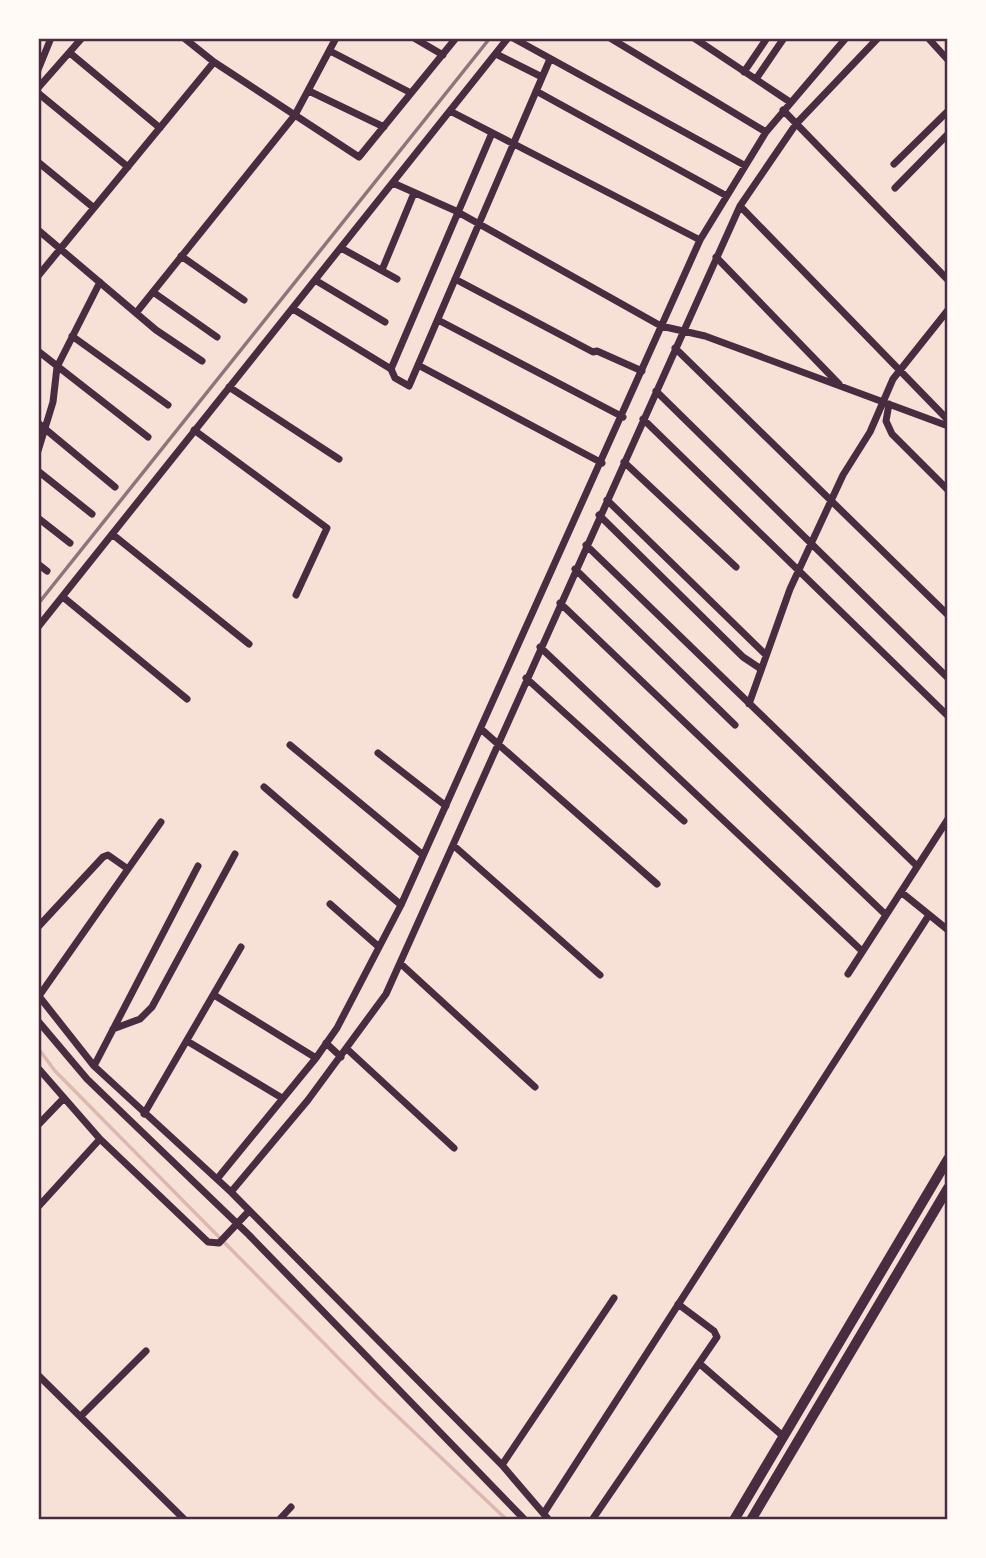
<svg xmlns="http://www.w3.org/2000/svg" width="986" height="1558" viewBox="0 0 986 1558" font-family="'Asap Condensed',sans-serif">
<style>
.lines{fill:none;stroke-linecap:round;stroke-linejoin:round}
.stream{stroke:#dcb8b0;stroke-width:3.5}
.minor{stroke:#4a2c40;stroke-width:7}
.secondary{stroke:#4a2c40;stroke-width:10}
.rail{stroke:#8f747c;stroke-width:3.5}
.neatline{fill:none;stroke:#4a2c40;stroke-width:2.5}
</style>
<rect width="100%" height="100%" fill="#f7e1d7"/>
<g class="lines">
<path class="stream" d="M 38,1048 L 55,1071 L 377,1397 L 507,1520"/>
<path class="minor" d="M 184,38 L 214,62 L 359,157 L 456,38
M 414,38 L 443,55
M 513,38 L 744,165
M 610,38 L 766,132
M 694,38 L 790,102
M 928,38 L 948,60
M 330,51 L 411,93
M 70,53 L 160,128
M 496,54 L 542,77
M 38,70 L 51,38
M 744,72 L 767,38
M 756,79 L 784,38
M 38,88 L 82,38
M 309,91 L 384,127
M 536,91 L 725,195
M 38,93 L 128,167
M 783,110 L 948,280
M 450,111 L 700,240
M 38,162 L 94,208
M 894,164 L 948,111
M 393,183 L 456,211 L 661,326 L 705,336 L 948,426
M 895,188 L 948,134
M 740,206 L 948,420
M 38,230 L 156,330 L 202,361
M 341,248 L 397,279
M 181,256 L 244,300
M 716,257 L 839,384
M 382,270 L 414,193
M 38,276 L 214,62
M 455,279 L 593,352 L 597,351 L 642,371
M 315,280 L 385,322
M 153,292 L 217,337
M 293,309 L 391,369 L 395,378 L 409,386 L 550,59
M 136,313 L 295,115 L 336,38
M 438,320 L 623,417
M 72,336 L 168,405
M 675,348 L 948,615
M 38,351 L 148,437
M 418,365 L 602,463
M 391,369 L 492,133
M 229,387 L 339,459
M 656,391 L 948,678
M 889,404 L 886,421 L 892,434 L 948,490
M 643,419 L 948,716
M 38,423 L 115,487
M 194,430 L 327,528 L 296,595
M 38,451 L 53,402 L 57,367 L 100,282
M 624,462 L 736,567
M 38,471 L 92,514
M 607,500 L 766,655
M 599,515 L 743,657 L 761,669
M 38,518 L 70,543
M 112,534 L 249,644
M 586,545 L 917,866
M 38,564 L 47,571
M 575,569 L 735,725
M 63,597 L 187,699
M 560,603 L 886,915
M 38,627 L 508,38
M 540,647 L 862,951
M 526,678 L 684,821
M 749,704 L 790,589 L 843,475 L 870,432 L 893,379 L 948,310
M 481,729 L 657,884
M 290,745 L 423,855
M 378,753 L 446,806
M 264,787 L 401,905
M 453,845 L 600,975
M 901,892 L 948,930
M 330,904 L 379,947
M 38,927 L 103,857 L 108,855 L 128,869
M 401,964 L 535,1087
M 848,974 L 948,819
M 38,995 L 94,1066 L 231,1192 L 502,1465 L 549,1520
M 214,995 L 316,1058
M 39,996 L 161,822
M 38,1021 L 87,1079 L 249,1235 L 525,1520
M 113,1029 L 140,1019 L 152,1007 L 235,854
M 187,1041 L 282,1098
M 326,1043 L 341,1057
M 347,1049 L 454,1148
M 94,1066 L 198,866
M 38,1068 L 100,1139 L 208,1242 L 219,1243 L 249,1211
M 144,1114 L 241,947
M 38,1125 L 63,1099
M 217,1179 L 316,1058 L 337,1028 L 401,905 L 700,240 L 766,132 L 846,38
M 231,1192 L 308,1100 L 386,994 L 740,206 L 796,124 L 878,38
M 38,1207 L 100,1139
M 700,1364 L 783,1436
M 38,1375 L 185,1520
M 81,1416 L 146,1351
M 502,1465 L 614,1298
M 544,1513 L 929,915
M 279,1520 L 291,1507
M 592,1520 L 717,1337 L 714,1331 L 678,1304"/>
<path class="secondary" d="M 734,1520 L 948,1159
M 751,1520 L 948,1188"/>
<path class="rail" d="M 38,604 L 490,38"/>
</g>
<rect width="986" height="1558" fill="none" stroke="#fffaf5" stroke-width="80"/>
<rect x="40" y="40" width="906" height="1478" class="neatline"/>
</svg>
